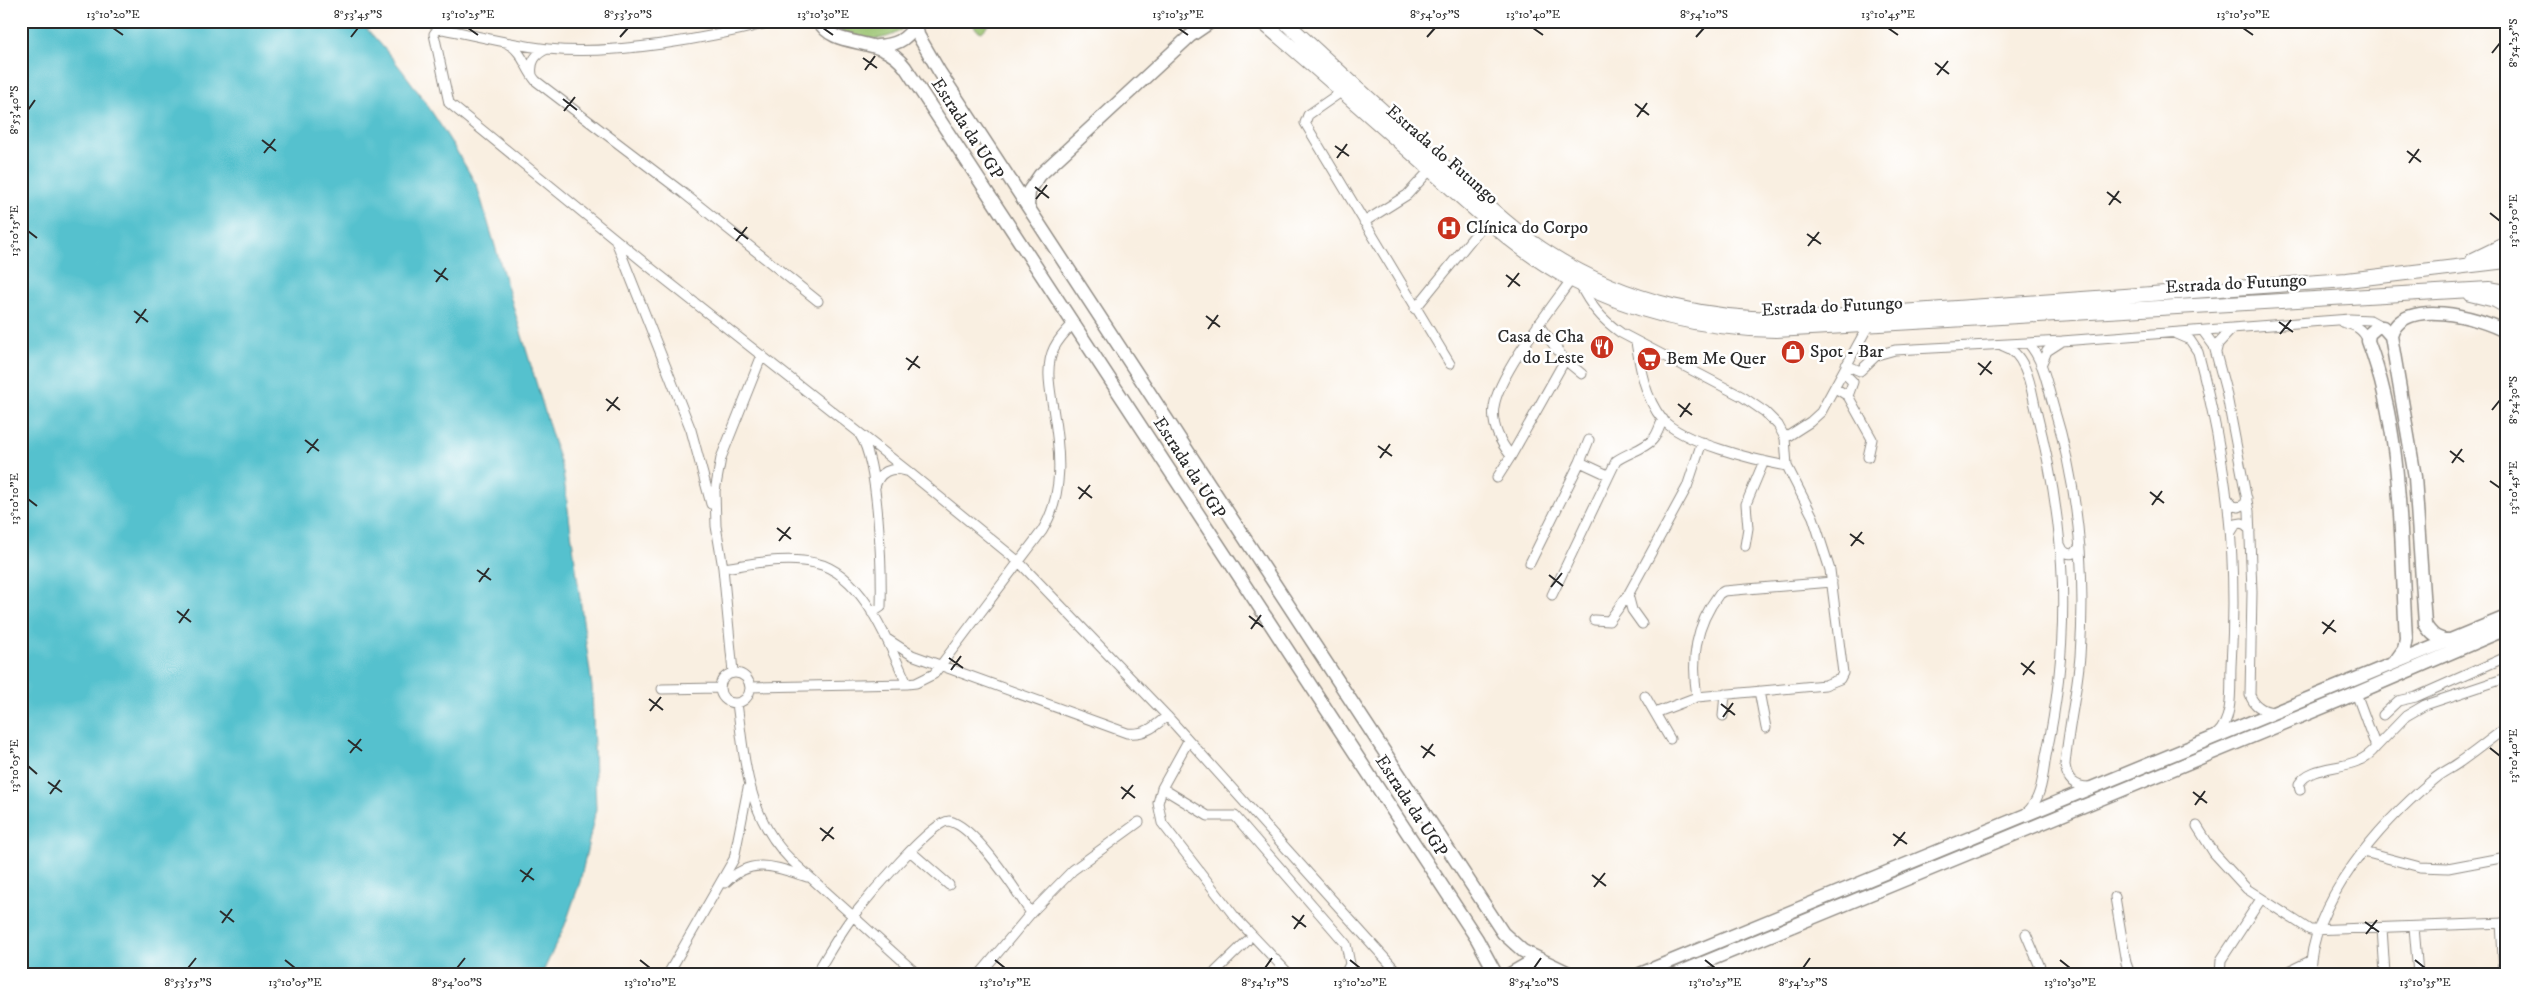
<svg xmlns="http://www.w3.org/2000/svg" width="2527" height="995" viewBox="0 0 2527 995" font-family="'IM FELL DW Pica',serif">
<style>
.green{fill:#9ac36f;stroke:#62774d}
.water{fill:#54c1ce;stroke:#40767c}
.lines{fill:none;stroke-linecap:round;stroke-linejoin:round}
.street-casing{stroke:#928d86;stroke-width:11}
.secondary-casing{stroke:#928d86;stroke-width:15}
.primary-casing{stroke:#928d86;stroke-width:16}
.street{stroke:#fff;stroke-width:9}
.secondary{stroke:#fff;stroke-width:12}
.primary{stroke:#fff;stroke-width:14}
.ticks{fill:none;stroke:#2b2b2b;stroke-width:2}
.labels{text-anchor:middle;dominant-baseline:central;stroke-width:5;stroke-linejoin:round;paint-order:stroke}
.street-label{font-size:18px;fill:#2b2b2b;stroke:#fff}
.poi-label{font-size:18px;fill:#2b2b2b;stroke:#fff;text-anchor:start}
.neatline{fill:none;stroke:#2b2b2b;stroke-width:2}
.ticks-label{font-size:12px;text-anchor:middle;fill:#2b2b2b}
</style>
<rect width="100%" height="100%" fill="#fff"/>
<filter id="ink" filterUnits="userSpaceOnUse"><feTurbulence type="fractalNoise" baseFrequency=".02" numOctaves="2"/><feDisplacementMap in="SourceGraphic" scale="10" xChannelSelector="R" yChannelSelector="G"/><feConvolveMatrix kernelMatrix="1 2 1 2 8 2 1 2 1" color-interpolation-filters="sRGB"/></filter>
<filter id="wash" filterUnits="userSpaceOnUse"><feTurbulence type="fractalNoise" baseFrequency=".0096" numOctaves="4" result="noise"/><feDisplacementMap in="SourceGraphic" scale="20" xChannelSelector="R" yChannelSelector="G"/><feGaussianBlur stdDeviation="1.12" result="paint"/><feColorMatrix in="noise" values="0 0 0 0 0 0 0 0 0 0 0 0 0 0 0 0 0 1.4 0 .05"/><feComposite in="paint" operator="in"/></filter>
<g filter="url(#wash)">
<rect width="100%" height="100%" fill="#f9efe1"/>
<path class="green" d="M 827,21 L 908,21 C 894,48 844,41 827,21 Z
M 979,21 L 992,21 L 982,32 L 977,30 L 974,26 Z"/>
<path class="water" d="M 21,21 L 359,21 C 406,68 444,128 477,186 L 563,472 L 592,687 L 596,809 L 580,882 L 565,925 L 542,974 L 21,974 Z"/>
</g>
<g filter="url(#ink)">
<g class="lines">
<g class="street-casing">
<path id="street" d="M 775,21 C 711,38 613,56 548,49 C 513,45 478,36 443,29 L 437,30 L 434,34 L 449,103 L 652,269 L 909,472 L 1019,562 L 1167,716 L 1399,974
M 508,44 C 522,50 526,70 536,81 L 682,192 L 818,301
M 532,75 C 530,62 535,54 547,49
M 1341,92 L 1308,115 L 1305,123 L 1450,364
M 1364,222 L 1407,195 L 1430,170
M 616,241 L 691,430 L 711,504
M 1579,283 C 1590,305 1601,319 1621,333 L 1743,397 L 1765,412 L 1778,425 L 1785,438 L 1787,466 L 1813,517 L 1830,570 L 1843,673 L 1840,679 L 1825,685 L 1697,697 L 1655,713
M 1415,309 L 1487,220
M 2342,322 C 2355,325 2363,329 2368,341
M 1538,324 L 1565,360 L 1582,374
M 2203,331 L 2214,346 L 2226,391 L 2249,511 L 2252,592 L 2250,695 C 2254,706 2263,711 2274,712
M 2176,334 L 2190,340 L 2198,352 C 2227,461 2238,553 2231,666 C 2230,688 2234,718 2217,734
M 1636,342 C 1640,368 1645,398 1662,419 C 1683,443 1755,460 1787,466
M 2028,343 C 2043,359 2047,384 2053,405 C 2078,486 2086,572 2080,656 C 2077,693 2068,729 2065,765 C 2067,780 2075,787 2089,787
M 2003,346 C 2027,353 2031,389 2036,410 C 2067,530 2072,635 2046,756 C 2043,774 2042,800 2026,813
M 2216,352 L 2218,344 L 2232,329
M 1565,360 L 1511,456 C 1500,442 1491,426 1494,407 C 1498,375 1551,308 1571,280
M 1846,365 L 1860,371 L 1877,355 L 1895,350 L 2062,341 L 2350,319 L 2370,320 L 2383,327
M 2041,365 L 2047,351 L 2061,342
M 1843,372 L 1853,382 L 1848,396
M 1835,388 L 1848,396 L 1872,439 L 1868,457
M 860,435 C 879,462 882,572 881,607 L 872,613
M 1785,438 L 1810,422 L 1821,412 L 1868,326
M 1580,462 L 1589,440
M 1497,478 L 1511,456
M 875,487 C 879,472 891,466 906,471
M 2228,499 L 2233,506 L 2239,507 L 2245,504 L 2247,498
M 2231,532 L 2236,524 L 2242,523 L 2247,526 L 2250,531
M 1745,546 L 1748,528 L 1746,504 L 1764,461
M 2061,546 C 2063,553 2069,555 2075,553 L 2080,546
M 1530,563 L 1580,462 L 1608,475
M 723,568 C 753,564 785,556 815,563 C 863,573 889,644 907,684
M 1552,595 L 1616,461 C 1627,453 1647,448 1654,438 C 1658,433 1660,425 1663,419
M 1594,620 L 1609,621 L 1628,595
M 1642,624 L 1632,610 L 1628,595 L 1687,487 L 1702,442
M 887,639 L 912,655 L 1127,733 C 1145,735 1154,727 1167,716
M 733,672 L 723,568 L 716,526 L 715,491 L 721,458 L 762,355
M720 688a15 15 0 1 1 30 0a15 15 0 1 1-30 0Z
M 750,687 L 907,684 L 916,683 L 934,674 L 1042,531 C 1065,494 1060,450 1053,408 C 1050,389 1045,366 1054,348 C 1059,338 1066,331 1073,324
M 662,689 L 719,688
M 1759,691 L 1766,728
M 2356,693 L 2376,747 L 2406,716 L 2425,705 L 2506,678
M 1645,696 L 1670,739
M 1697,697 C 1691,659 1695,626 1719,594 L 1724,591 L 1832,582
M 737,703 C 745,762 747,816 791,860 L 917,974
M 2383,715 L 2398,701 L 2416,697 L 2506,657
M 1723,716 L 1725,694
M 1188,741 L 1162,788 L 1158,803 L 1162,823 L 1235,917 L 1289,974
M 1162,788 L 1208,816 L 1235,816 L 1346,944 L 1350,964 L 1345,974
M 2300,790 L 2299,784 C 2314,760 2355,775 2376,747
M 2197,826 L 2214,853 L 2247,889 L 2310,930 L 2506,923
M 910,851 L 949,885
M 2364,852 L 2420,867 L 2448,868 L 2506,857
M 725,883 C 752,856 775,867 807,877
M 2115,897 L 2126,963 L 2130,974
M 2501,923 L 2504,974
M 2414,927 L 2418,974
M 2382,928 L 2385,974
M 2026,934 L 2043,974
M 668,974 L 734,859 L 748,788
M 816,974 C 828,955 839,934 853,916 C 865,901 933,819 949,821 C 975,826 1017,892 1031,913
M 980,974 L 1031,913 L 1073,870 L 1139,822
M 1213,974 L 1247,941
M 2220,974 L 2221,960 L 2261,899
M 2283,974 L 2310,961
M 2310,974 C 2311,901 2381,823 2434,779 C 2442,772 2452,768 2460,762 C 2476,751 2490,739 2506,728"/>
</g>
<g class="secondary-casing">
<path id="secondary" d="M 819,21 C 834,51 880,33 905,67 L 1477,939 L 1496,974
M 916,21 L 918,35 L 939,71 L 1503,933 L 1523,951 L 1571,974
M 877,46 C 896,45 905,41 916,25
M 1028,206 L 1029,191 L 1040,175 L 1190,36 L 1212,21
M 2391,336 C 2402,296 2480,317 2506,332
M 2394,663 L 2404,649 L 2406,638 C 2400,539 2404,435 2368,341 L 2369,334 L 2377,327 L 2383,327 L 2391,336 L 2415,477 L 2425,624 C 2431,635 2439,641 2452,640
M 1510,974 L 1529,963 L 1544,963
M 1640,974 L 2506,617
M 1676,974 L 2343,699 L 2506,629"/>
</g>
<g class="primary-casing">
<path id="primary" d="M 1261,21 C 1322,72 1381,126 1440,178 C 1481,215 1522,254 1572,280 C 1635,313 1705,329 1776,330 L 2489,289 L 2506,292
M 1284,21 C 1334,67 1384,113 1435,158 C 1472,191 1509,229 1551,255 C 1627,303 1715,322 1803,319 L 2347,280 L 2506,261
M 2473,260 L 2506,244
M 2470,294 L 2495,300 L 2506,306"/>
</g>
<use href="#street" class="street"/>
<use href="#secondary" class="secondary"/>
<use href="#primary" class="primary"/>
</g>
</g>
<path class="ticks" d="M 113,28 L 123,35M 468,28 L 478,35M 823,28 L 833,35M 1178,28 L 1188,35M 1533,28 L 1543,35M 1888,28 L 1898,35M 2243,28 L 2253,35M 351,37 L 358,28M 620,37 L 628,28M 1427,37 L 1435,28M 1696,37 L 1704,28M 2492,53 L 2500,43M 863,58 L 877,68M 1935,63 L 1949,74M 865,70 L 875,56M 1937,75 L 1948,61M 563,99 L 577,110M 1635,104 L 1649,115M 28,110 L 35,100M 564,111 L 575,97M 1637,117 L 1647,103M 262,140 L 276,151M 1335,146 L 1349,156M 2407,151 L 2421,162M 264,153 L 275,139M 1337,158 L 1347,144M 2409,163 L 2419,149M 1035,187 L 1049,198M 2107,192 L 2121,203M 1036,199 L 1047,185M 2109,205 L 2119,191M 2490,213 L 2500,221M 734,228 L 748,239M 28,231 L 37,238M 1807,234 L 1821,244M 736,241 L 747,227M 1808,246 L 1819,232M 434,270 L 448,280M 1506,275 L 1520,286M 436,282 L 446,268M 1508,287 L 1519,273M 134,311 L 148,322M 1206,316 L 1220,327M 2279,322 L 2293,332M 136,323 L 146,309M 1208,329 L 1218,315M 2280,334 L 2291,320M 906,358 L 920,368M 1978,363 L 1992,374M 908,370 L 918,356M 1980,375 L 1991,361M 606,399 L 620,410M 1678,404 L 1692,415M 2492,410 L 2500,400M 607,411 L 618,397M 1680,417 L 1690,403M 305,440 L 319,451M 1378,446 L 1392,456M 2450,451 L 2464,462M 307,453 L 318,439M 1380,458 L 1390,444M 2452,463 L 2462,449M 2490,481 L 2500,488M 1078,487 L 1092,498M 2150,492 L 2164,503M 28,499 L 37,506M 1079,499 L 1090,485M 2152,505 L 2162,491M 777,528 L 791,539M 1850,534 L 1864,544M 779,541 L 790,527M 1851,546 L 1862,532M 477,570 L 491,580M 1549,575 L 1563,586M 479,582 L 489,568M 1551,587 L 1562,573M 177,611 L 191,622M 1249,616 L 1263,627M 2322,622 L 2336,632M 179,623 L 189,609M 1251,629 L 1261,615M 2323,634 L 2334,620M 949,658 L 963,668M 2021,663 L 2035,674M 951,670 L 961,656M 2023,675 L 2034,661M 649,699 L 663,710M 1721,704 L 1735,715M 650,711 L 661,697M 1723,717 L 1733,703M 348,740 L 362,751M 1421,746 L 1435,756M 2490,748 L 2500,756M 350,753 L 361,739M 1423,758 L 1433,744M 28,766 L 37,774M 48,782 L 62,792M 1121,787 L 1135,798M 2193,792 L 2207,803M 50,794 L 60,780M 1122,799 L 1133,785M 2195,805 L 2205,791M 820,828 L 834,839M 1893,834 L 1907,844M 822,841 L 833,827M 1894,846 L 1905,832M 520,870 L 534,880M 1592,875 L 1606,886M 522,882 L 532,868M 1594,887 L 1605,873M 220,911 L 234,922M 1292,916 L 1306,927M 2365,922 L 2379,932M 222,923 L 232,909M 1294,929 L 1304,915M 2366,934 L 2377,920M 285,960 L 295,968M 640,960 L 650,968M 995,960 L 1005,968M 1350,960 L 1360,968M 1705,960 L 1715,968M 2060,960 L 2070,968M 2415,960 L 2425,968M 188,968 L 196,958M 457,968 L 465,958M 1265,968 L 1272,958M 1534,968 L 1541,958M 1803,968 L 1810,958"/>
<defs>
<g id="hospital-disc" transform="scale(1.25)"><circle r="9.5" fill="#c8321e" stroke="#fff"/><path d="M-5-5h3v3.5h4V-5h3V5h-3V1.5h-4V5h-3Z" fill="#fff"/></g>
<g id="restaurant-disc" transform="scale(1.25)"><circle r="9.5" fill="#c8321e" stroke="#fff"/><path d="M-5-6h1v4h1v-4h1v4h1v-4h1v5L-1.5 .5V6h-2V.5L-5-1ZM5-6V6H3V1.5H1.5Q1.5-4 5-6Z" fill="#fff"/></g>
<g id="shop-disc" transform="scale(1.25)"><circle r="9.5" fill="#c8321e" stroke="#fff"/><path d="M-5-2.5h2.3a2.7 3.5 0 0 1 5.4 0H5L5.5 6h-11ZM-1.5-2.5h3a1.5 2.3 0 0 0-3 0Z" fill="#fff"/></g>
<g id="supermarket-disc" transform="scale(1.25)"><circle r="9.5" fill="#c8321e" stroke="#fff"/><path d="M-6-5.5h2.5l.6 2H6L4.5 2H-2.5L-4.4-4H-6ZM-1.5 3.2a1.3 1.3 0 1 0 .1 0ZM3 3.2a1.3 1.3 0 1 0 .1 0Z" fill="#fff"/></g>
</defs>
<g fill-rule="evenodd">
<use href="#hospital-disc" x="1449" y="228"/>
<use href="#restaurant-disc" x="1602" y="347"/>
<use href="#shop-disc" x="1793" y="352"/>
<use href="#supermarket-disc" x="1649" y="359"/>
</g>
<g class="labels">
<g class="street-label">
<text transform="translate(967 129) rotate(57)">Estrada da UGP</text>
<text transform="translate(1442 155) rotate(41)">Estrada do Futungo</text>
<text transform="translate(2236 284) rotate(-3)">Estrada do Futungo</text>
<text transform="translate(1832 307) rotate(-3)">Estrada do Futungo</text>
<text transform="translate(1189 468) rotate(57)">Estrada da UGP</text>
<text transform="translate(1411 806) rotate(57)">Estrada da UGP</text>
</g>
<g class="poi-label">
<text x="1466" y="228">Clínica do Corpo</text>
<text x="1584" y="337" text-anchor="end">Casa de Cha<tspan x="1584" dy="21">do Leste</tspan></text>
<text x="1810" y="352">Spot - Bar</text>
<text x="1666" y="359">Bem Me Quer</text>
</g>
</g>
<rect width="2527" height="995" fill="none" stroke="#fff" stroke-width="55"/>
<rect x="28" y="28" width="2472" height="940" class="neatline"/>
<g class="ticks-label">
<text x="113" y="18">13°10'20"E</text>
<text x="358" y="18">8°53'45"S</text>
<text x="468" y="18">13°10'25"E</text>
<text x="628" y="18">8°53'50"S</text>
<text x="823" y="18">13°10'30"E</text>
<text x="1178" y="18">13°10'35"E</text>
<text x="1435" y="18">8°54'05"S</text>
<text x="1533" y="18">13°10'40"E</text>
<text x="1704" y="18">8°54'10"S</text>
<text x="1888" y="18">13°10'45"E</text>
<text x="2243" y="18">13°10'50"E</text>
<text transform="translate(2513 43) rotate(-90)" y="4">8°54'25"S</text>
<text transform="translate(14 110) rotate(-90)" y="4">8°53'40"S</text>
<text transform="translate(2513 221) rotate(-90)" y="4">13°10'50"E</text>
<text transform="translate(14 231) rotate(-90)" y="4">13°10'15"E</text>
<text transform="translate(2513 400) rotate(-90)" y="4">8°54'30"S</text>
<text transform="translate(2513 488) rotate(-90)" y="4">13°10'45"E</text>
<text transform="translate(14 499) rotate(-90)" y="4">13°10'10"E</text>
<text transform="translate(2513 756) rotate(-90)" y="4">13°10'40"E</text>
<text transform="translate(14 766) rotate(-90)" y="4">13°10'05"E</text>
<text x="188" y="986">8°53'55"S</text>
<text x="295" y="986">13°10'05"E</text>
<text x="457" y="986">8°54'00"S</text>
<text x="650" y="986">13°10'10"E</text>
<text x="1005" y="986">13°10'15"E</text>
<text x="1265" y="986">8°54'15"S</text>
<text x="1360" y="986">13°10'20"E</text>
<text x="1534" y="986">8°54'20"S</text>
<text x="1715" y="986">13°10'25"E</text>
<text x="1803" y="986">8°54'25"S</text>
<text x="2070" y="986">13°10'30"E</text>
<text x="2425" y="986">13°10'35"E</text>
</g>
</svg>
